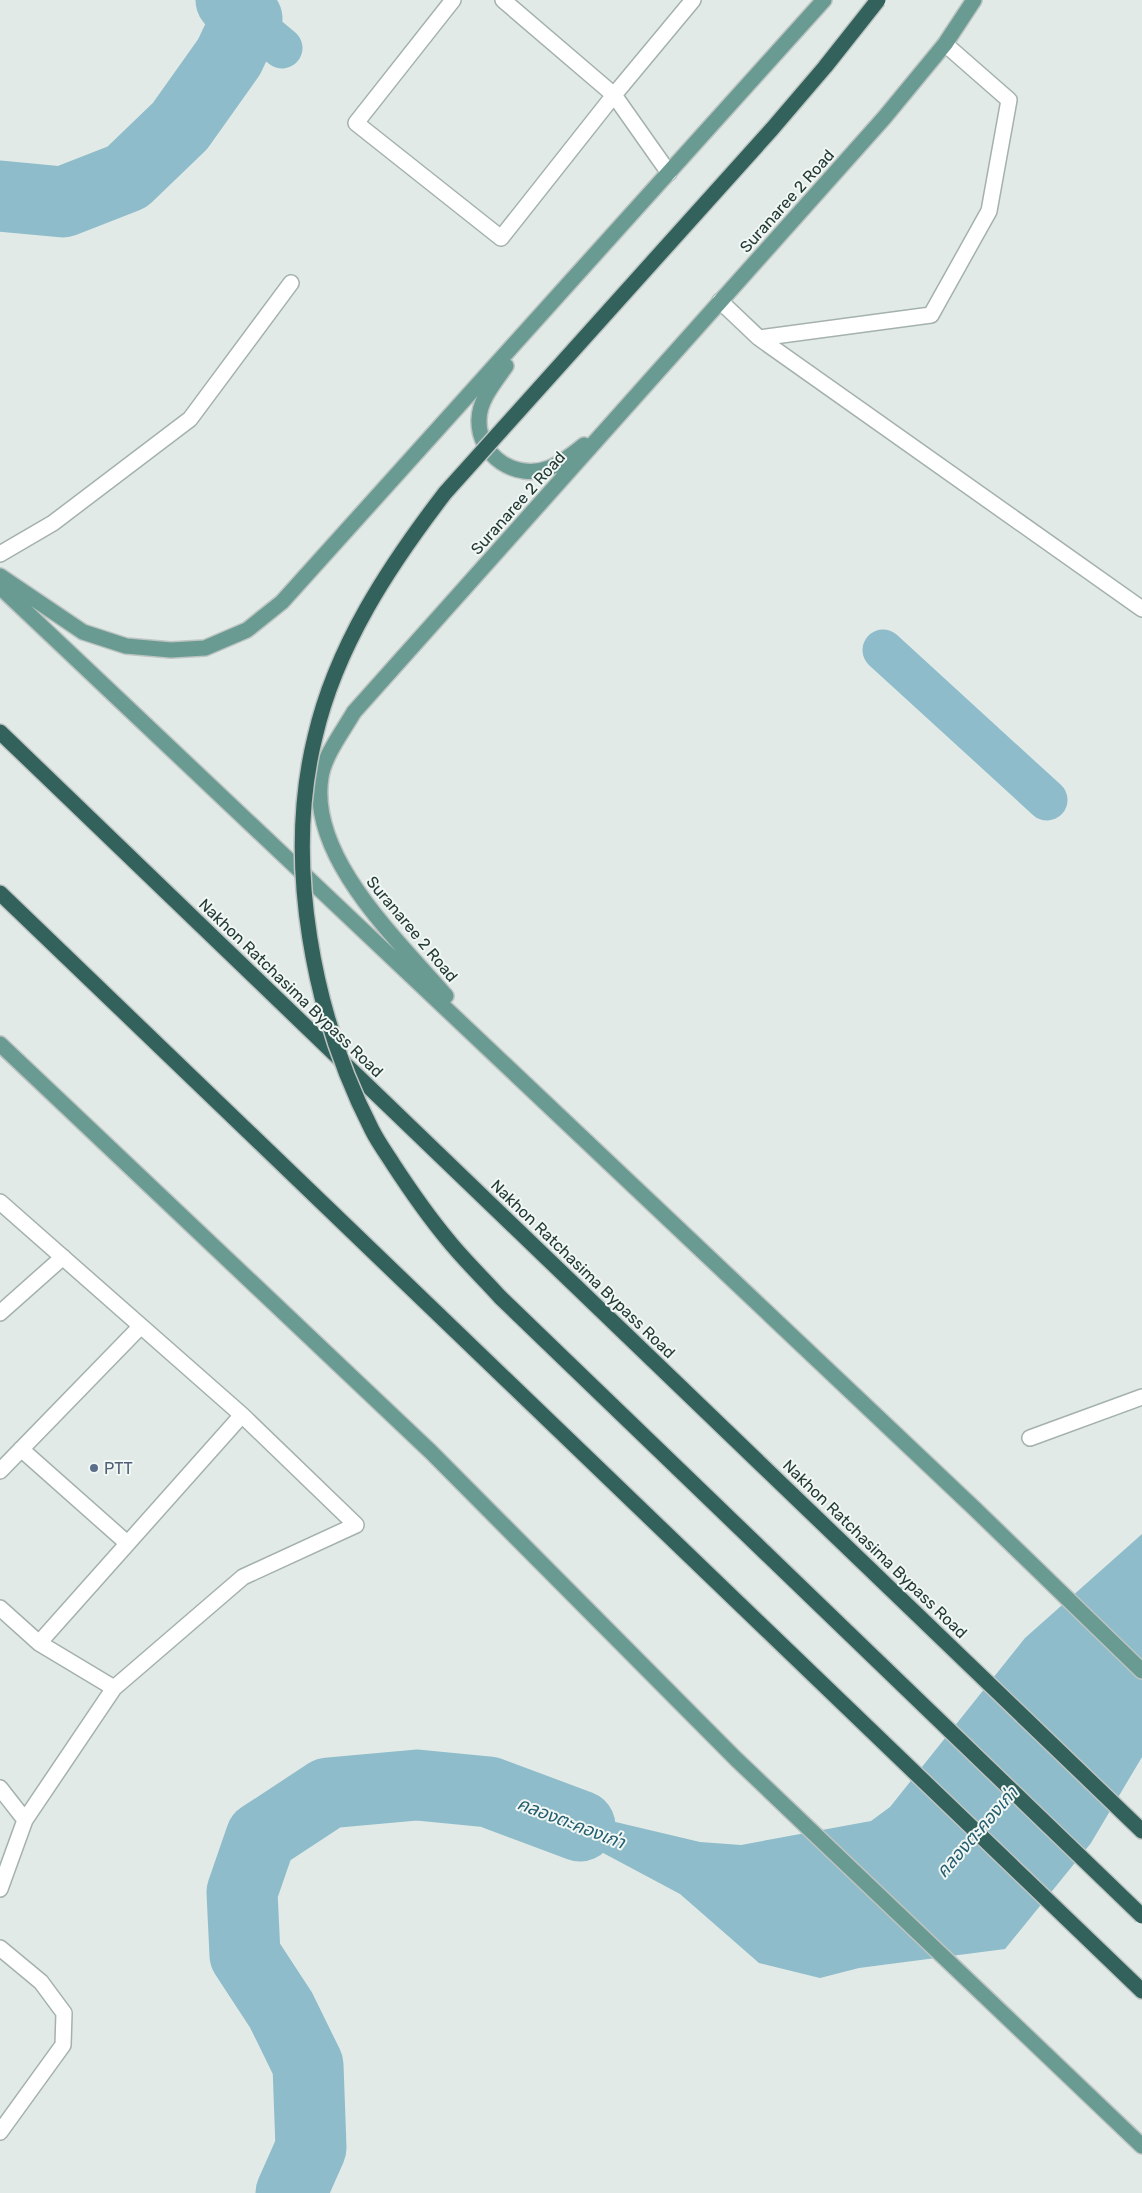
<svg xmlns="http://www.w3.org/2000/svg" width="1142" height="2193" viewBox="0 0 1142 2193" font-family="Rubik,'Noto Sans Thai',sans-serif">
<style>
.water{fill:#8ebcca}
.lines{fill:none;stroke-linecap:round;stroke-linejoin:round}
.canal{stroke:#8ebcca;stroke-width:41}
.river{stroke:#8ebcca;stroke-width:71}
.minor-casing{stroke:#a4b1ad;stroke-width:18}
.major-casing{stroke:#bdc4c2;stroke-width:18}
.highway-casing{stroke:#bdc4c2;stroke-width:18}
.minor{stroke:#fff;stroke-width:15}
.major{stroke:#699b92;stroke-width:15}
.highway{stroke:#32625b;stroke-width:15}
.highway-bridge-casing{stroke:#bdc4c2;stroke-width:18;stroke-linecap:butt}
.highway-bridge{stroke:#32625b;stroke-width:15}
.service-dot{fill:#5c6f8a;stroke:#f1f7f4;stroke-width:2}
.labels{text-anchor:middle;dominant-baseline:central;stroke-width:4;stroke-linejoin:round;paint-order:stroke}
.street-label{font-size:16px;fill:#233934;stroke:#f1f7f4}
.service-label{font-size:16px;fill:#4e5e75;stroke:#f1f7f4;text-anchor:start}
.water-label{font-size:18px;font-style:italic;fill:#235d6e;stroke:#f1f7f4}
</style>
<rect width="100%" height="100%" fill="#e1eae6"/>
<path class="water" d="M 1142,1534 L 1142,1757 L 1091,1843 L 1005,1949 L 859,1968 L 820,1978 L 759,1963 L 680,1894 L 489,1792 L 700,1842 L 741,1845 L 871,1821 L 890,1807 L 1025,1638 Z"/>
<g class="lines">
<path class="canal" d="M 247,19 L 282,48
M 883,650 L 1047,800"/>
<path class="river" d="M 0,196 L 63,202 L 127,177 L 180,126 L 229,57 L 247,19 L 231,0
M 291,2193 L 311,2148 L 308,2065 L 281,2010 L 245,1955 L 242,1892 L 261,1837 L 328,1793 L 417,1785 L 489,1792 L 580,1826"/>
<g class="minor-casing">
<path id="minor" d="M 453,0 L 356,123 L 501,238 L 614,95 L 693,0
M 503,0 L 614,95 L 669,173
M 720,301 L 759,338 L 931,315 L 989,211 L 1009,100 L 945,44
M 759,338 L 1142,609
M 0,554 L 53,523 L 190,419 L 291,283
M 0,1202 L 242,1415 L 356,1525 L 243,1577 L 114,1688 L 25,1820 L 0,1889
M 0,1313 L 63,1257
M 1030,1438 L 1142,1397
M 21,1449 L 127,1543
M 0,1471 L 140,1327
M 0,1608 L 39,1643 L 114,1688
M 39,1643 L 242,1415
M 0,1788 L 25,1820
M 0,1948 L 41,1982 L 64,2013 L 63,2045 L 0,2132"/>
</g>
<g class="major-casing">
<path id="major" d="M 506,366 C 495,382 479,400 479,420 C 478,456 516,481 549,468 C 562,463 573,454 584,445
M 0,576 L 83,632 L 126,646 L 171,650 L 205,648 L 247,630 L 282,602 L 824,0
M 0,587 L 975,1509 L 1142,1671
M 446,996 C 398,940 308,857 321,777 C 324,756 343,731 354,712 L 884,118 L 945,44 L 974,0
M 0,1044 L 431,1452 L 736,1759 L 1142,2146"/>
</g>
<g class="highway-casing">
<path id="highway" d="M 0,732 L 1142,1831
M 0,893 L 1142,1991"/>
</g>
<use href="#minor" class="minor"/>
<use href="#major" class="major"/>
<use href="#highway" class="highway"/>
<g class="highway-bridge-casing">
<path id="highway-bridge" d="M 878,0 L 825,67 L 772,129 L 445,493 C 389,566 336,646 315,737 C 284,863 313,1015 372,1130 C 378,1142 386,1153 393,1164 C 410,1190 428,1216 448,1240 C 464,1260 483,1278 500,1297 L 1142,1916"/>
</g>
<use href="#highway-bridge" class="highway-bridge"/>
</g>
<circle class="service-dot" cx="94" cy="1468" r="5"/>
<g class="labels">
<g class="street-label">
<text transform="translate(787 201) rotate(-48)">Suranaree 2 Road</text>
<text transform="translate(518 503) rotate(-48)">Suranaree 2 Road</text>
<text transform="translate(412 929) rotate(50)">Suranaree 2 Road</text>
<text transform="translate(291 988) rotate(44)">Nakhon Ratchasima Bypass Road</text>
<text transform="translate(583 1269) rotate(44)">Nakhon Ratchasima Bypass Road</text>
<text transform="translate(875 1549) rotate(44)">Nakhon Ratchasima Bypass Road</text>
</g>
<g class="service-label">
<text x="104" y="1468">PTT</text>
</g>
<g class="water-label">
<text transform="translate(571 1823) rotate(21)">คลองตะคองเก่า</text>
<text transform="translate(977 1832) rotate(-49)">คลองตะคองเก่า</text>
</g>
</g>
</svg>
